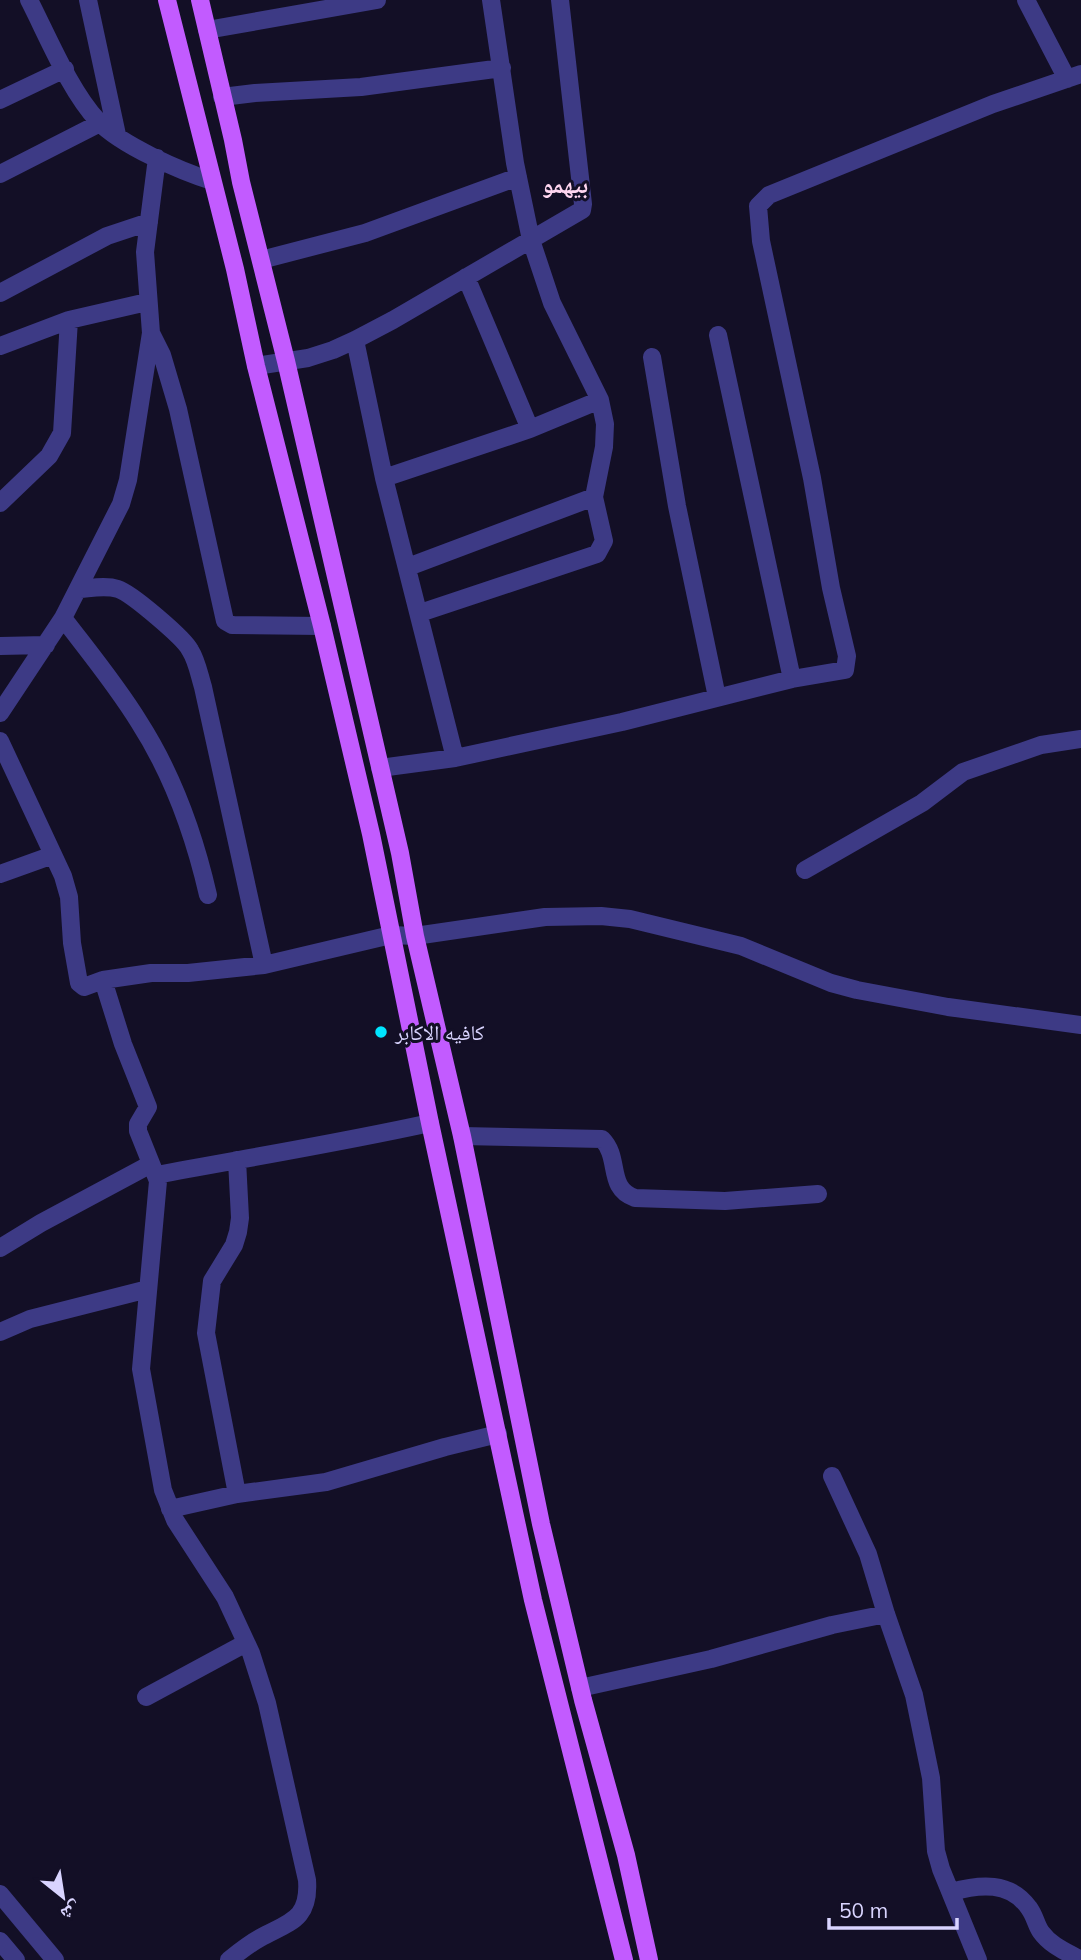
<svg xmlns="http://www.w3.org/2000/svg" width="1081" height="1960" viewBox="0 0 1081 1960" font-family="Mulish,'Noto Naskh Arabic',sans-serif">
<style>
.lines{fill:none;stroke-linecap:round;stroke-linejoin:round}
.minor{stroke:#3d3a85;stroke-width:18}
.major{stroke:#c25bff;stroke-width:18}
.poi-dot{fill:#00e5ff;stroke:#130f26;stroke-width:2.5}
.labels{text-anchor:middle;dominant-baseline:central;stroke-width:6;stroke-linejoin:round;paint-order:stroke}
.poi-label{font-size:21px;fill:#d9d4ff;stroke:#130f26;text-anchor:start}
.quarter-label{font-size:24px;font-weight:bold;fill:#ffd6f0;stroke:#130f26}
</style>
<rect width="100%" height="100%" fill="#130f26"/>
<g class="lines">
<path class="minor" d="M 29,0 C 48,37 70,91 98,121 C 121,145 180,171 212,181
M 88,0 L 117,135
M 1026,0 L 1067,79
M 207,30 L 377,0
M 222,97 L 255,93 L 361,87 L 502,68
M 0,100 L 65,69
M 0,174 L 100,123
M 261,260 L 365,233 L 518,177
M 466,277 L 530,429
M 0,293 L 107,236 L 149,222
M 151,333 L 162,355 L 178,409 L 225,621 L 232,625 L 322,626
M 718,335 L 792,679
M 355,340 L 384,478 L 455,758
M 0,346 L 69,320 L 147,302
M 652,357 L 677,506 L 717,697
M 256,366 L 308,358 L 333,350 L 355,340 L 393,320 L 582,210 L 583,204 L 560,0
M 384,478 L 530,429 L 600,400
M 0,503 L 49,456 L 62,433 L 69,320
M 408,567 L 594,497
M 80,589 C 92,588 106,585 118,589 C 131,593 184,638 190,650 C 197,661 199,674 203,687 L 264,965
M 420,613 L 597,554 L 604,541 L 594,497 L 604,447 L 605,424 L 600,400 L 552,303 L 531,240 L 515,163 L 491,0
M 63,618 C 89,652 117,686 139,722 C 173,775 194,834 208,895
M 0,646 L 46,645
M 0,713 L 63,618 L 121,504 L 128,480 L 151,333 L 145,252 L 157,158
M 0,741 L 63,876 L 69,897 L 72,943 L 79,983 L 84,987 L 103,980
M 380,768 L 455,758 L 622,722 L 792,679 L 845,670 L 847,656 L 831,588 L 812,478 L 761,241 L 758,206 L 769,195 L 993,104 L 1081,74
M 805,870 L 922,803 L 963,772 L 1041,745 L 1081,739
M 0,874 L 53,855
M 462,1136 L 602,1139 C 621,1158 606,1188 635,1198 L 725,1201 L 818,1194
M 237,1160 L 240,1218 L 238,1232 L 234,1245 L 212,1281 L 206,1333 L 237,1494
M 156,1175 C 247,1158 339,1143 430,1123
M 0,1248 L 41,1223 L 151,1164
M 0,1332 L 30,1319 L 148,1289
M 832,1476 L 868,1554 L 886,1614 L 914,1695 L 931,1778 L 936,1851 L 941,1869 L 978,1960
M 170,1509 L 237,1494 L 326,1482 L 445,1447 L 498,1434
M 580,1688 L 711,1659 L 832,1625 L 886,1614
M 146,1697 L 246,1643
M 951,1892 C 980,1884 1010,1881 1029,1908 C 1035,1916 1036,1925 1041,1932 C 1051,1946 1067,1952 1081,1960
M 0,1894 L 55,1960
M 0,1941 L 16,1960
M 229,1960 C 239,1952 249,1944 260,1938 C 289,1922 310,1920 307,1880 L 267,1703 L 251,1653 L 225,1597 L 175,1520 L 163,1490 L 141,1369 L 158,1181 L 138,1131 L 138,1124 L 148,1107 L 123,1044 L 103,980 L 151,973 L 188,973 L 264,965 L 391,935 L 415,936 L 545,917 L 601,916 L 630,919 L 741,946 L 831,983 L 857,990 L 948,1007 L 1081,1025"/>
<path class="major" d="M 167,0 L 235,269 L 256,366 L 322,626 L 371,834 L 430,1123 L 533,1600 L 624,1960
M 200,0 L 233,140 L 241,182 L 286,361 L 400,853 L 415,936 L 462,1136 L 541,1524 L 583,1700 L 626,1855 L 649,1960"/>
</g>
<circle class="poi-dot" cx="381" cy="1032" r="7"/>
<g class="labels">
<g class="poi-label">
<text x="395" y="1032">كافيه الاكابر</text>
</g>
<g class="quarter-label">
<text x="565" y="184">بيهمو</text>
</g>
</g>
<g transform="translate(63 1897) rotate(150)" stroke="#130f26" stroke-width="5" paint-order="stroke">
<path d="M0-5L12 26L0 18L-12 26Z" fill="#d9d4ff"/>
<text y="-10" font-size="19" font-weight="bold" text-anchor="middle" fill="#d9d4ff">ش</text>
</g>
<path d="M829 1918v10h128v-10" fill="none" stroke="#d9d4ff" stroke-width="3.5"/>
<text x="839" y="1918" font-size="21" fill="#d9d4ff" stroke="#130f26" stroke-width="5" paint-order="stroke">50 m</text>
</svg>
